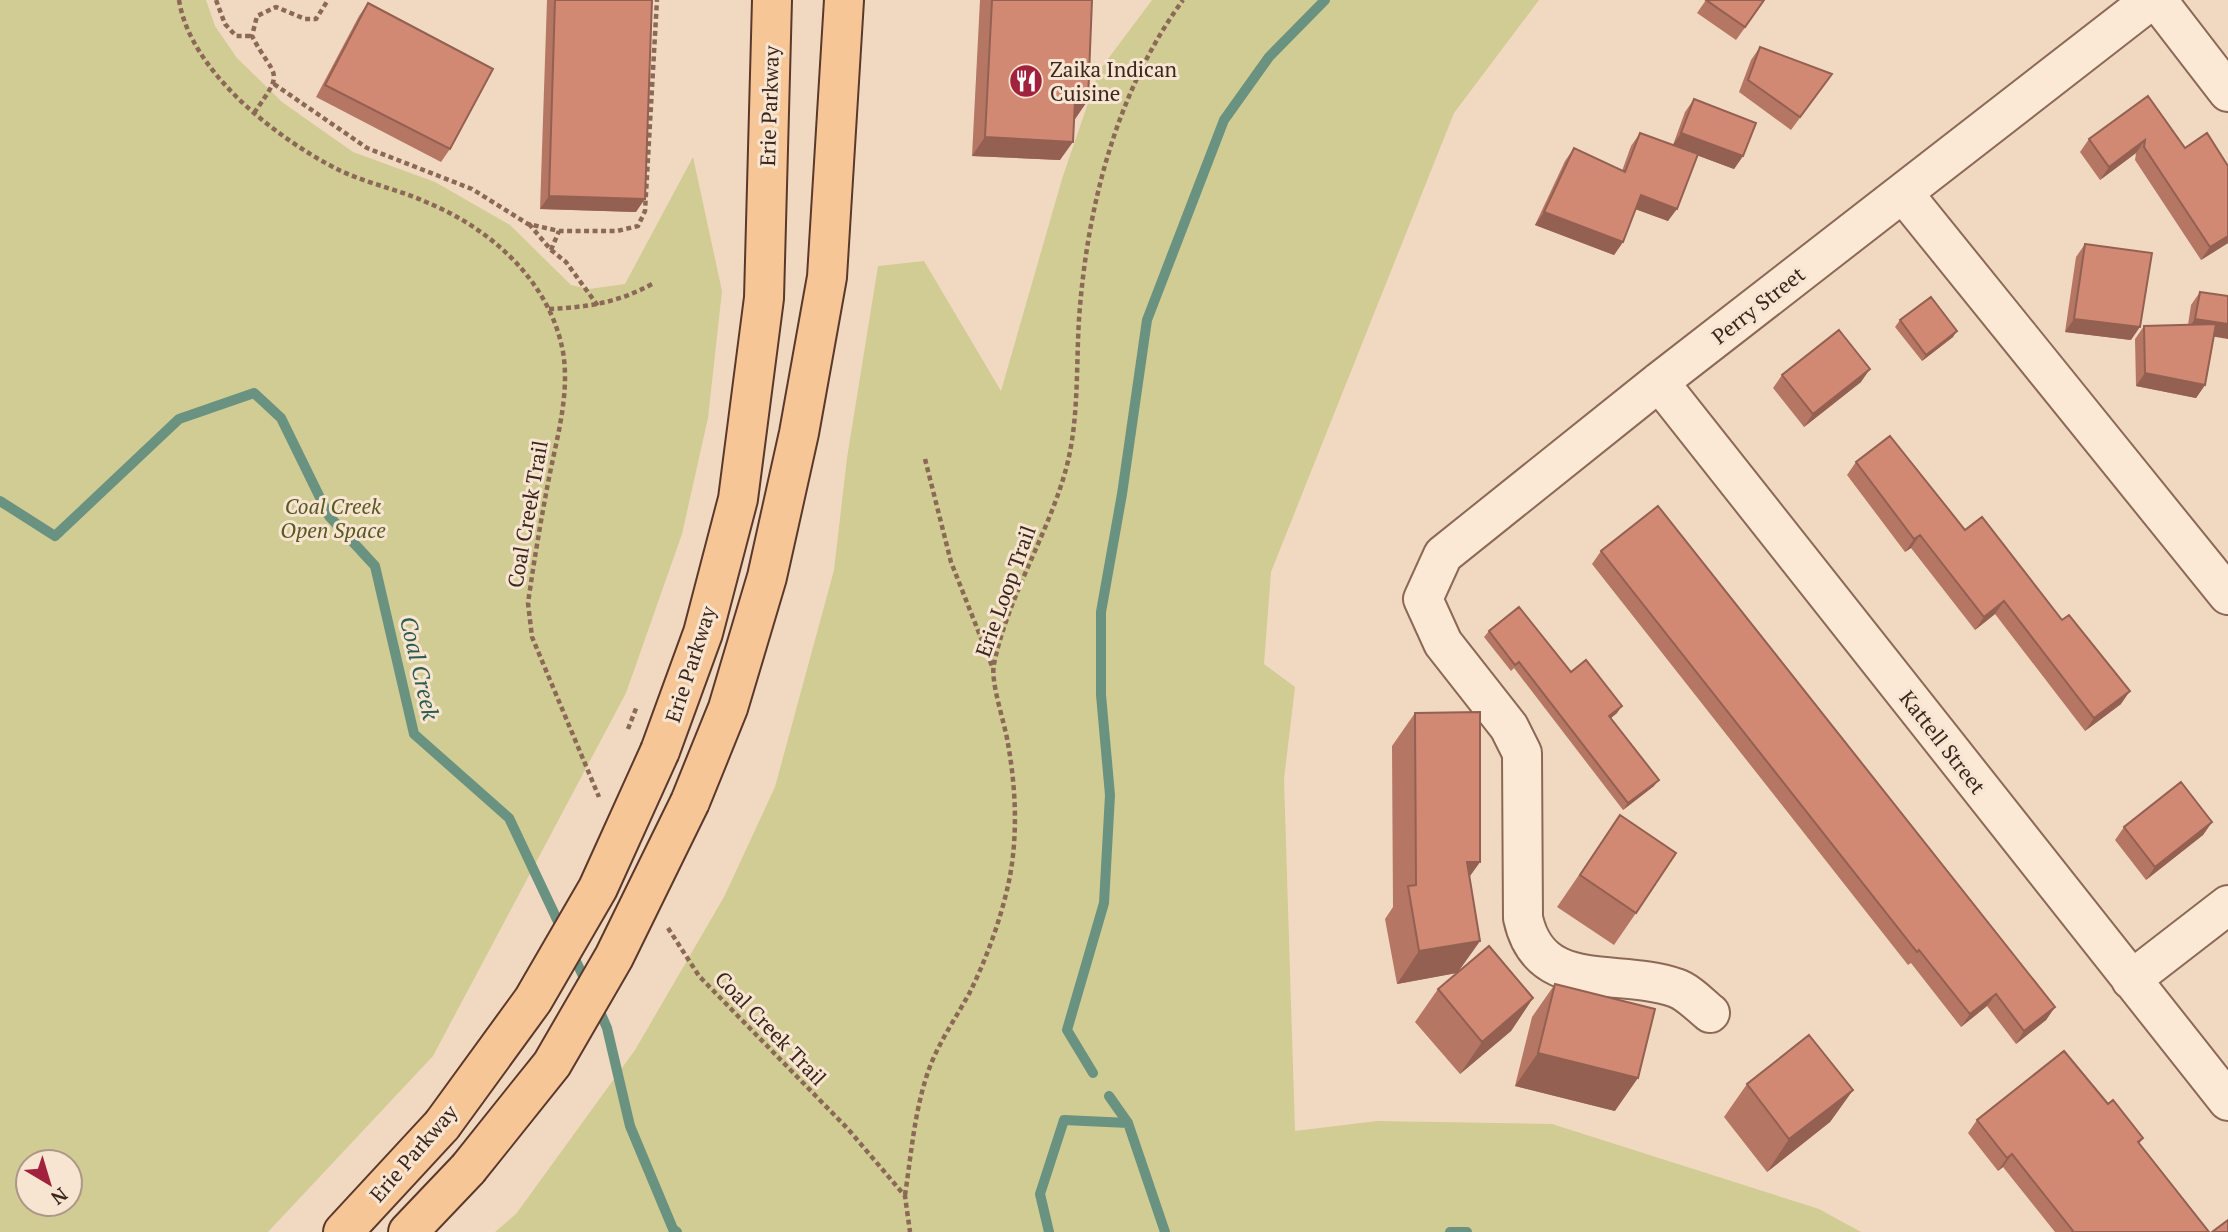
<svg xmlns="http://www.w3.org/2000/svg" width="2228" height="1232" viewBox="0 0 2228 1232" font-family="'PT Serif',serif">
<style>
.green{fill:#d0cc94;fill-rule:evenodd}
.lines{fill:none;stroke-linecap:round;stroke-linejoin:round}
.stream{stroke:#6a9280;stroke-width:10}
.minor-casing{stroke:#8c6957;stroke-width:42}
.major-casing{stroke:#5a382c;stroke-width:42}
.path{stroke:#8c6957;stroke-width:4.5;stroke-dasharray:5 3.5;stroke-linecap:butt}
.minor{stroke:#fbe8d5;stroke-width:38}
.major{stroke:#f7c696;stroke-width:38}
.major-bridge-casing{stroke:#5a382c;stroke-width:42;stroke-linecap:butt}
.path-bridge{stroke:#8c6957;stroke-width:4.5;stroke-dasharray:5 3.5;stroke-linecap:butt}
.major-bridge{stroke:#f7c696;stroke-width:38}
.wall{fill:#b57664}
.shaded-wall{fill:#936051}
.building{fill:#d28974;stroke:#936051;stroke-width:2}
.labels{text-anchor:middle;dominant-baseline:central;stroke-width:6;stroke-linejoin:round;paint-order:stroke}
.poi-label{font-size:21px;fill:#3b251c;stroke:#f8e5d1;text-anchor:start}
.street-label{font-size:21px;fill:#3b251c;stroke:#f8e5d1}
.park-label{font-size:21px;font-style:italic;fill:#565921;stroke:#f8e5d1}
.water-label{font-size:23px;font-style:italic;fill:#2a5c4f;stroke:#f8e5d1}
</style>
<rect width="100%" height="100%" fill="#f1d9c1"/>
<path class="green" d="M 0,0 L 206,0 L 215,26 L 237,58 L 282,102 L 353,152 L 435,182 L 510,225 L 571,285 L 589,289 L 625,284 L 693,157 L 722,291 L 708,418 L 682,534 L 626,693 L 433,1056 L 268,1232 L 0,1232 ZM 28,1162 L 70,1162 L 70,1204 L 28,1204 Z
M 1152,0 L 1539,0 L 1454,113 L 1271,572 L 1264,664 L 1295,687 L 1284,779 L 1295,1131 L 1377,1121 L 1552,1124 L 1819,1209 L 1861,1232 L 495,1232 L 516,1214 L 635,1050 L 724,897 L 775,787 L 834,570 L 847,458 L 878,266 L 924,261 L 1001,391 L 1062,179 L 1099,71 Z"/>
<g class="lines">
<path class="stream" d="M 0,501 L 55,536 L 179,419 L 254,393 L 281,418 L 329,516 L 375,566 L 414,734 L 509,818 L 562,930
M 571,951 L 587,984
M 597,1005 L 607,1028 L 630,1126 L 673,1229 L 677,1232
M 1093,1073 L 1067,1030 L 1104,903 L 1110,795 L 1101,695 L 1101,612 L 1122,494 L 1147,320 L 1224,120 L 1269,57 L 1325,0
M 1109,1096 L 1128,1123
M 1049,1232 L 1040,1194 L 1064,1120 L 1128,1123 L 1165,1232
M 1450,1232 L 1467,1232"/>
<g class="minor-casing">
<path id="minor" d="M 2157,0 L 2228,92
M 1903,193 L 2228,595
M 1659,382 L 2228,1101
M 2131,980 L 2228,905
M 1710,1013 C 1700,1005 1688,992 1676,988 C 1618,967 1540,996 1523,918 L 1522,753 L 1509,727 L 1443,643 L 1423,599 L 1443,555 L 1659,382 L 2151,0"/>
</g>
<g class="major-casing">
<path id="major" d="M 660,751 L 703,633 L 738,499 L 764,298 L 772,0
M 690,802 L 728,708 L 767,577 L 799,433 L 827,277 L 844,0
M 343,1232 L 442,1125
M 408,1232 L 468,1169"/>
</g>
<path class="path" d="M 179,0 C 190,71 276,138 337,169 C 365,183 397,189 426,202 C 490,228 550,281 563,352 C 570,394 557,437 549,478 C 541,519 534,561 528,603 L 532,637 L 599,797
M 216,0 L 225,24 L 236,36 L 252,36
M 274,84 L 367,148 L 472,189 L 528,224 L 559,231 L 617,231 L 638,226 L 645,211 L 657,0
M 254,113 C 286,68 275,80 252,36 L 257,16 L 276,7 L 305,19 L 316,19 L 328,0
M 529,224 L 551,250 L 566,262 L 598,306
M 551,250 L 559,231
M 549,309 C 588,307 617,303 652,284
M 925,459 L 951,562 L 992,666
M 668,928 L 699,976 L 848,1129 L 905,1196 L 910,1232
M 905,1195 C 911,1156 914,1116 926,1078 C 935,1048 954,1021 969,994 C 986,960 1001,919 1009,881 C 1018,837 1016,788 1008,744 C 1005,723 990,682 994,664 C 1008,596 1048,535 1066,469 C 1079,421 1076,369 1079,319 C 1087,207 1116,92 1183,0"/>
<use href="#minor" class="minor"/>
<use href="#major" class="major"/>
<g class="major-bridge-casing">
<path id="major-bridge" d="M 442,1125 L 533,1000 L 598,888 L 660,751
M 468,1169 L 552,1064 L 614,957 L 690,802"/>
</g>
<path class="path-bridge" d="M 628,729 L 637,706"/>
<use href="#major-bridge" class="major-bridge"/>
</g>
<path class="wall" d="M 547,0 L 652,0 L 636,212 L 540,209 Z
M 980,0 L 1092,0 L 1088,100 L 1075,119 L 1060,160 L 972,156 Z
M 1706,0 L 1765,0 L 1736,40 L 1697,13 Z
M 368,3 L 450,149 L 441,162 L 316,97 L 359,16 Z
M 1760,47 L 1832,74 L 1791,130 L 1739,92 L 1751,60 Z
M 2148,96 L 2228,243 L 2201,260 L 2135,160 L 2136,153 L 2100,180 L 2080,152 L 2089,139 Z
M 1694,99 L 1743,156 L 1734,169 L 1697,155 L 1668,221 L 1636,209 L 1623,242 L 1614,255 L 1535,225 L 1565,161 L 1574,148 L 1622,171 L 1631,146 L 1640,133 L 1673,145 L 1685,112 Z
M 2085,244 L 2131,340 L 2065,332 L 2076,257 Z
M 2200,292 L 2214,337 L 2205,385 L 2196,398 L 2136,386 L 2135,339 L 2144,326 L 2188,325 L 2191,305 Z
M 1900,320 L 1953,337 L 1922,361 L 1895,327 Z
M 1782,375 L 1861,382 L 1804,427 L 1773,388 Z
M 1856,462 L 1965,530 L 2121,704 L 2085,731 L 1995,614 L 1975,630 L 1911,548 L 1905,552 L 1847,475 Z
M 1601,551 L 2055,1007 L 2046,1020 L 2016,1044 L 1987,1006 L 1961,1027 L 1911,963 L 1908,965 L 1592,564 Z
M 1489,631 L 1571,672 L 1617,713 L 1611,718 L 1654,786 L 1623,810 L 1514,668 L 1511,671 L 1484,637 Z
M 1415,713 L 1480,862 L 1469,877 L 1480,941 L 1458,972 L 1533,998 L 1511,1031 L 1460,1074 L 1415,1022 L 1438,989 L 1456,973 L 1397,984 L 1385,919 L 1393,907 L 1392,746 Z
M 1620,815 L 1636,913 L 1614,945 L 1557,907 Z
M 2212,822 L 2203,835 L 2146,880 L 2115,840 L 2124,827 Z
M 1555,984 L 1615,1111 L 1515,1086 L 1532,1017 Z
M 1747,1084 L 1853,1090 L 1830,1122 L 1767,1172 L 1724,1117 Z
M 2108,1104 L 2143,1138 L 2139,1144 L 2209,1232 L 2055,1232 L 2003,1167 L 1998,1171 L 1968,1133 L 1977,1120 Z"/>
<path class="shaded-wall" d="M 1075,100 L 1088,100 L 1075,119 Z
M 1681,133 L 1743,156 L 1734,169 L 1672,146 Z
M 985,137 L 1073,142 L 1060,160 L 972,156 Z
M 2145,140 L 2136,153 L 2100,180 L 2109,167 Z
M 1641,195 L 1677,209 L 1668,221 L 1632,208 Z
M 549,196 L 645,199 L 636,212 L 540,209 Z
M 1544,212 L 1623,242 L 1614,255 L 1535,225 Z
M 2228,236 L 2228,243 L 2201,260 L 2210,247 Z
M 2074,319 L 2140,327 L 2131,340 L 2065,332 Z
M 2195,319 L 2228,324 L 2228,339 L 2186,332 Z
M 1957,331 L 1953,337 L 1922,361 L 1926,355 Z
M 1870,369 L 1861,382 L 1804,427 L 1813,414 Z
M 2145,373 L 2205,385 L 2196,398 L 2136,386 Z
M 1920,535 L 1911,548 L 1905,552 L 1914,539 Z
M 2004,601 L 1995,614 L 1975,630 L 1984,617 Z
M 2130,691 L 2121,704 L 2085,731 L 2094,718 Z
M 1622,706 L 1617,713 L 1605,723 L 1609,716 Z
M 1659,780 L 1654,786 L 1623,810 L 1628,803 Z
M 2212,822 L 2203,835 L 2146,880 L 2155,867 Z
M 1467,862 L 1480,862 L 1457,894 Z
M 1480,941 L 1457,973 L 1397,984 L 1419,951 Z
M 1996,994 L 1987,1006 L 1961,1027 L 1970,1014 Z
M 1533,998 L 1511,1031 L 1460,1074 L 1482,1042 Z
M 2055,1007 L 2046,1020 L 2016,1044 L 2024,1031 Z
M 1538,1053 L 1638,1078 L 1615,1111 L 1515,1086 Z
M 1853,1090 L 1830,1122 L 1767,1172 L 1789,1139 Z
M 2012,1154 L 2003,1167 L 1998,1171 L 2007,1158 Z"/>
<path class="building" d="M 555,0 L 652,0 L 645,199 L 549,196 Z
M 992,0 L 1092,0 L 1088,100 L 1075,100 L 1073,142 L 985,137 Z
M 1706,0 L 1764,0 L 1745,27 Z
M 368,3 L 493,69 L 450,149 L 325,85 Z
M 1760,47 L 1832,74 L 1800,117 L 1748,80 Z
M 2148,96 L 2185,148 L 2207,133 L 2228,166 L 2228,236 L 2210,247 L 2144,147 L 2145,140 L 2109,167 L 2089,139 Z
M 1694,99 L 1756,123 L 1743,156 L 1681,133 Z
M 1640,133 L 1698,154 L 1677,209 L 1641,195 L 1623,242 L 1544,212 L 1574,148 L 1625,172 Z
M 2085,244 L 2152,253 L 2140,327 L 2074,319 Z
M 2200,292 L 2228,296 L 2228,324 L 2195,319 Z
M 1931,297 L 1957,331 L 1926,355 L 1900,320 Z
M 2216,324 L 2205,385 L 2145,373 L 2144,326 Z
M 1839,330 L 1870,369 L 1813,414 L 1782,375 Z
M 1890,436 L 1965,530 L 1982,517 L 2062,620 L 2069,615 L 2130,691 L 2094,718 L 2004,601 L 1984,617 L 1920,535 L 1914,539 L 1856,462 Z
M 1658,506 L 2055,1007 L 2024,1031 L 1996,994 L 1970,1014 L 1919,950 L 1917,952 L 1601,551 Z
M 1519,607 L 1571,672 L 1586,660 L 1622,706 L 1609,716 L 1659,780 L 1628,803 L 1519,662 L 1515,665 L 1489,631 Z
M 1480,712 L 1480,862 L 1467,862 L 1480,941 L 1419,951 L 1408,886 L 1416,885 L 1415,713 Z
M 2181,782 L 2212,822 L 2155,867 L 2124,827 Z
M 1620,815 L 1676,853 L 1636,913 L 1580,875 Z
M 1489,946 L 1533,998 L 1482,1042 L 1438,989 Z
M 1555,984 L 1655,1009 L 1638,1078 L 1538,1053 Z
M 1809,1035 L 1853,1090 L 1789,1139 L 1747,1084 Z
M 2064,1051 L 2108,1104 L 2113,1100 L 2143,1138 L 2138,1142 L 2209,1232 L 2072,1232 L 2073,1231 L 2012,1154 L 2007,1158 L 1977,1120 Z
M 2228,1220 L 2228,1232 L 2212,1232 Z"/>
<defs>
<g id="restaurant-disc" transform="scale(1.75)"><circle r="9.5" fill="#a0223c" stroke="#f8e5d1"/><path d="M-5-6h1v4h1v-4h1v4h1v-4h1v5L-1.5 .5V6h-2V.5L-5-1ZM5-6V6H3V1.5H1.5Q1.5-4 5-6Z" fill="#fff"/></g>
</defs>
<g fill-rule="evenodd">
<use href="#restaurant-disc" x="1026" y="81"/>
</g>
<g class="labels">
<g class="poi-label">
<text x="1050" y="69">Zaika Indican<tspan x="1050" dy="24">Cuisine</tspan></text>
</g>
<g class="street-label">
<text transform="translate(769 106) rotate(-88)">Erie Parkway</text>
<text transform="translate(1758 305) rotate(-38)">Perry Street</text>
<text transform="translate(527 514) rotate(-80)">Coal Creek Trail</text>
<text transform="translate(1005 591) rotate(-70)">Erie Loop Trail</text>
<text transform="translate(690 664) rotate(-72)">Erie Parkway</text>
<text transform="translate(1943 742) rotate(52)">Kattell Street</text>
<text transform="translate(771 1028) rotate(46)">Coal Creek Trail</text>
<text transform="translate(413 1153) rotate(-49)">Erie Parkway</text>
</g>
<g class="park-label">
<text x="333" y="506">Coal Creek<tspan x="333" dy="24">Open Space</tspan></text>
</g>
<g class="water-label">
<text transform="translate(420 668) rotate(77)">Coal Creek</text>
</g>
</g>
<g transform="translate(49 1183) rotate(142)"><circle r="33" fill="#f8e5d1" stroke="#ac9889" stroke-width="2"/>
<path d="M0-5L12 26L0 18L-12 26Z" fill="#a0223c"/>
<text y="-10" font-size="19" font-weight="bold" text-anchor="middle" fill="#3b251c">N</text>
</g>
</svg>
